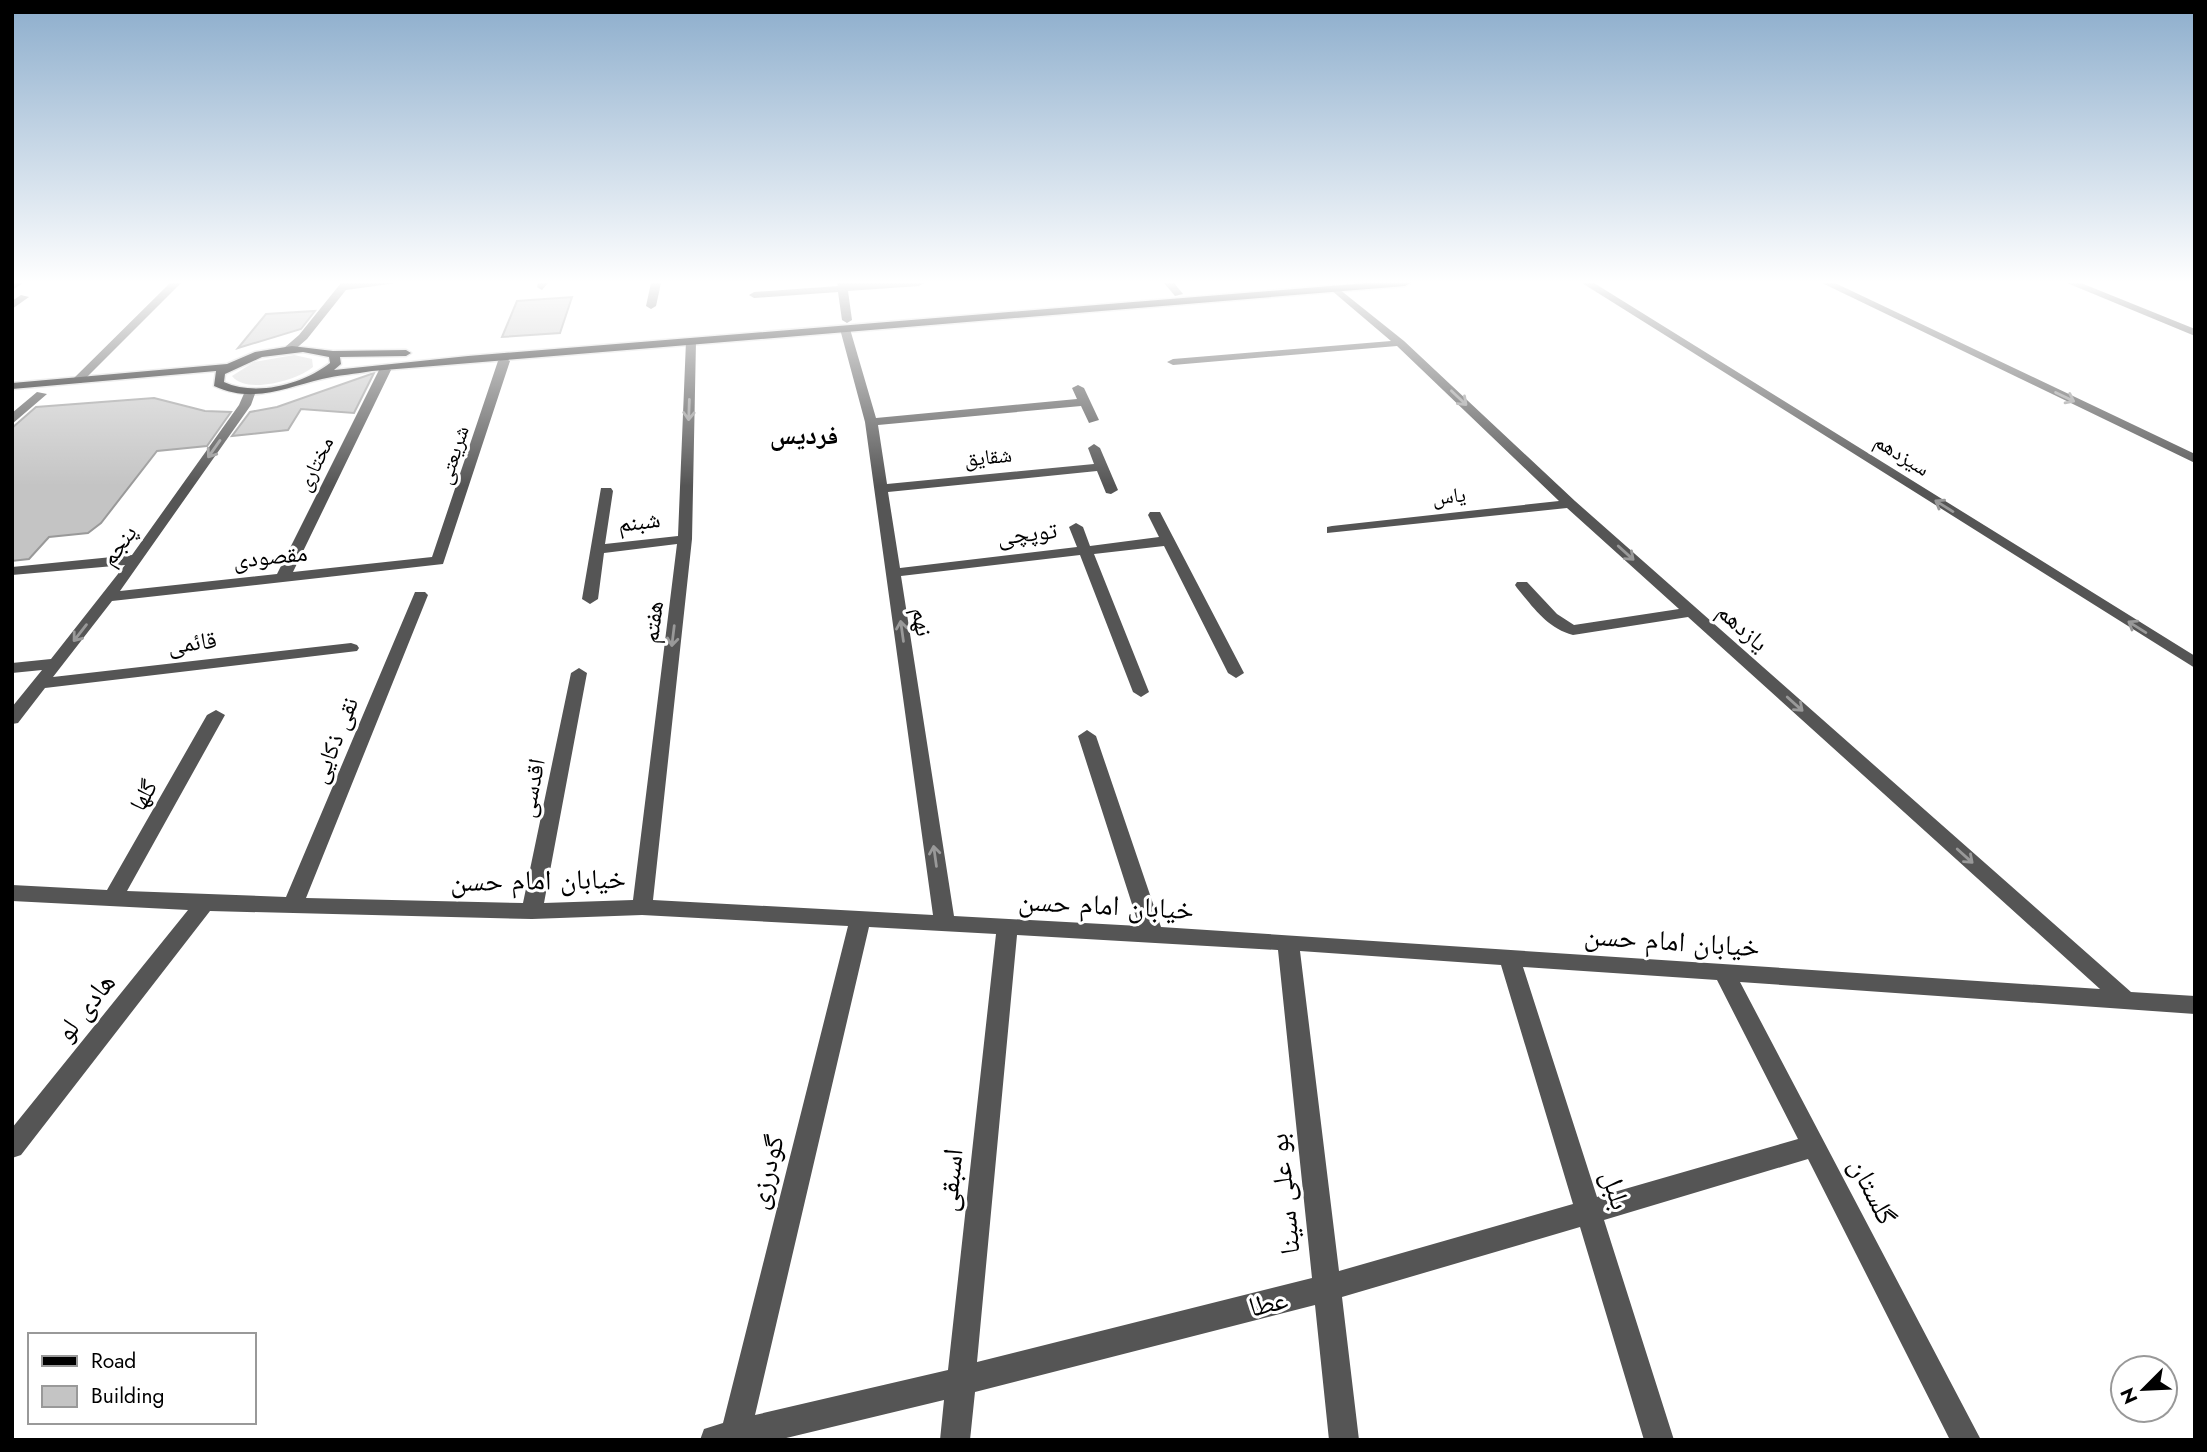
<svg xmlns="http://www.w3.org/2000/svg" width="2207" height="1452" viewBox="0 0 2207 1452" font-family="Jost,'Noto Naskh Arabic',sans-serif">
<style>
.green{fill:#dcdcdc}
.building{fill:#c4c4c4;stroke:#999;stroke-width:2}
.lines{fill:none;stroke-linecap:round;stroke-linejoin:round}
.major-casing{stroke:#dbdbdb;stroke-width:3}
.minor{fill:#555;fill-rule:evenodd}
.major{fill:#000;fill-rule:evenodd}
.oneway{stroke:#999}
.labels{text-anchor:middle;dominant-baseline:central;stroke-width:6;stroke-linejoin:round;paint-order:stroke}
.far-street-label{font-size:21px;fill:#000;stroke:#fff}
.street-label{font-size:24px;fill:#000;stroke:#fff}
.far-district-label{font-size:26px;font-weight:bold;fill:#000;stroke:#fff}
.near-street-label{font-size:28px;fill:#000;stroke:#fff}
</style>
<rect width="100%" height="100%" fill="#fff"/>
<path class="green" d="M 294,355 L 312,359 L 313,367 C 298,380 246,395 232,376 L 254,362 Z"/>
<path class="building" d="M 572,297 L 560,333 L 502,337 L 517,301 Z
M 315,311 L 301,329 L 238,348 L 266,314 Z
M 374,373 L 354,413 L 301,409 L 288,430 L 232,436 L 250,412 L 277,407 Z
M 154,398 L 205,411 L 231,412 L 207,446 L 157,451 L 101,523 L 88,533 L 49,537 L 29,559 L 12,561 L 12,428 L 36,407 Z"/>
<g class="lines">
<g class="major-casing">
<path id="major" d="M 1367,283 L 1410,283 L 1405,286 L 372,371 C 356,374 338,375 322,379 C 284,388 253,404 214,386 L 216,371 L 12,389 L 12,383 L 227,364 L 255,352 L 292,346 L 333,351 L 406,350 L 411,353 L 406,356 L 340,357 L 341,364 L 334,370 L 468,356 ZM 303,352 L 329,357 L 330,363 C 303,384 257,397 224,382 L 225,374 L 262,357 Z"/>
</g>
<path class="minor" d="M 12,283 L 23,283 L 12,290 Z
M 170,283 L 181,283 L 81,383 L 73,383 L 73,379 Z
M 341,283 L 396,283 L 346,290 L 307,339 L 292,352 L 284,352 L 284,348 L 299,335 Z
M 538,283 L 548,283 L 542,290 L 537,287 Z
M 651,283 L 661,283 L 656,306 L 651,309 L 646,306 Z
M 837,283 L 924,283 L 919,286 L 848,291 L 852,320 L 847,323 L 842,320 L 838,292 L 754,298 L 749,295 L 754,292 L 838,286 Z
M 1164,283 L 1174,283 L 1183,294 L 1175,296 Z
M 1582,283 L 1594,283 L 2195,656 L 2195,668 Z
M 1822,283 L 1835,283 L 2195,454 L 2195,463 Z
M 2067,283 L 2081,283 L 2195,329 L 2195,336 Z
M 1334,285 L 1404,341 L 1575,501 L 2131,992 L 2195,996 L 2195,1014 L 1740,982 L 1981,1440 L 1950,1440 L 1808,1159 L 1604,1220 L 1674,1440 L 1644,1440 L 1580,1227 L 1342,1297 L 1359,1440 L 1329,1440 L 1315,1305 L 975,1392 L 970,1440 L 940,1440 L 944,1400 L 778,1440 L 700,1440 L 704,1429 L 723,1423 L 848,926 L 642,915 L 532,919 L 210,911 L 21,1155 L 12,1158 L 12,1128 L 188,910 L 12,901 L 12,885 L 107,890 L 207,715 L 216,710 L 225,715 L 127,891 L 286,897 L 415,592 L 425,592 L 428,595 L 306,898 L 523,903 L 571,673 L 579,668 L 587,673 L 544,903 L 633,900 L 677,544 L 604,553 L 598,599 L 590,604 L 582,599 L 601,488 L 611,488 L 613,491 L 605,544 L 678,536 L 686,341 L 691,338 L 696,341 L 692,539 L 653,900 L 933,915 L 865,422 L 840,329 L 845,326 L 850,329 L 876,418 L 1077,399 L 1072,388 L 1078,385 L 1084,388 L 1099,420 L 1089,423 L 1081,406 L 878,425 L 887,484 L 1094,464 L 1088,448 L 1094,444 L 1100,448 L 1118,490 L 1111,494 L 1106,493 L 1097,471 L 888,492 L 900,568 L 1077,547 L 1069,527 L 1076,523 L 1083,527 L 1090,546 L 1159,537 L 1148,515 L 1150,512 L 1160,512 L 1244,673 L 1236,678 L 1228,673 L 1164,546 L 1094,554 L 1149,692 L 1141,697 L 1133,692 L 1080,555 L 901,576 L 954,916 L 1139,926 L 1078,736 L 1087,730 L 1096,736 L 1161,927 L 2100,989 L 1688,617 L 1573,635 C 1547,628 1533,607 1517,588 L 1515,585 L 1517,582 L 1527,582 L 1557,614 L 1574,625 L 1679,609 L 1567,508 L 1327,533 L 1327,527 L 1332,526 L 1559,501 L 1397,346 L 1173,365 L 1167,362 L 1173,359 L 1391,341 L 1331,290 L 1329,288 ZM 869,927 L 996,934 L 948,1370 L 755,1415 ZM 1017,935 L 1278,950 L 1312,1278 L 977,1362 ZM 1300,951 L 1501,965 L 1573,1204 L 1339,1271 ZM 1523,967 L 1717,980 L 1798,1139 L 1597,1197 Z
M 21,295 L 29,297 L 12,309 L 12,301 Z
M 504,358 L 510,361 L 443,564 L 112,601 L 53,677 L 351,643 L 357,645 L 359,648 L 357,651 L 45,688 L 18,723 L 12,724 L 12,707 L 42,670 L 12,673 L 12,663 L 51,659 L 125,565 L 12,575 L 12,567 L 132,555 L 239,405 L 246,389 L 256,391 L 251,405 L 120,591 L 277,574 L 379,370 L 385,367 L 391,370 L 293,572 L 432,557 L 498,361 Z
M 37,392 L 47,394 L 12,424 L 12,413 Z"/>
<use href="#major" class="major"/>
</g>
<defs><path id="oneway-shaft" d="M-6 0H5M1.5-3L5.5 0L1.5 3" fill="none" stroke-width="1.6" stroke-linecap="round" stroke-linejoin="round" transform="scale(1.75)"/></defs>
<g class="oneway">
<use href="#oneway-shaft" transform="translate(2065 397) rotate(26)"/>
<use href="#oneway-shaft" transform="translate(1459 398) rotate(43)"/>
<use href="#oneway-shaft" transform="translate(689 410) rotate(92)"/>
<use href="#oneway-shaft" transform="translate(214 449) rotate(125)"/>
<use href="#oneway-shaft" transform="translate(1944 506) rotate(-148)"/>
<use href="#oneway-shaft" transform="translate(1626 553) rotate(42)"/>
<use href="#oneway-shaft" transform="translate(2137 627) rotate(-148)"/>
<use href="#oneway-shaft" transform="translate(902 631) rotate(-98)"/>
<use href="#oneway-shaft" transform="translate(80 633) rotate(128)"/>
<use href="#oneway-shaft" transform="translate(673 636) rotate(97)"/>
<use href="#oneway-shaft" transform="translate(1795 704) rotate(42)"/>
<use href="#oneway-shaft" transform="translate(935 856) rotate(-98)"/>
<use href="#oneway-shaft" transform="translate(1965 856) rotate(42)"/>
</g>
<linearGradient id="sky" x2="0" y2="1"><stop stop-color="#8cadcc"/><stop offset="0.58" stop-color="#fff"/><stop offset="1" stop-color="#fff" stop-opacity="0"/></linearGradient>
<rect width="2207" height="486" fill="url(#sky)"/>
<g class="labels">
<g class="far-street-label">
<text transform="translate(453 455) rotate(-72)">شریعتی</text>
<text transform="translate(1902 455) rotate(32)">سیزدهم</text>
<text transform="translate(988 457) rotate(-6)">شقایق</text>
<text transform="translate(315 464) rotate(-64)">مختاری</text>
<text transform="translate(1449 496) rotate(-6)">یاس</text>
</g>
<g class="street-label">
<text transform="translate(639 521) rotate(-7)">شبنم</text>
<text transform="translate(1027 533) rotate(-7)">توپچی</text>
<text transform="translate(118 545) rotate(-54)">پنجم</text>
<text transform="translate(270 556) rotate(-6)">مقصودی</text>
<text transform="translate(652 622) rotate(-83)">هفتم</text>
<text transform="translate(923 622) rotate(82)">نهم</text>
<text transform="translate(1743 627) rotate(42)">یازدهم</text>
<text transform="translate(192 642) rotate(-7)">قائمی</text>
<text transform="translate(334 740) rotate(-68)">نقی ذکایی</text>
<text transform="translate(531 788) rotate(-79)">اقدسی</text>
<text transform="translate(143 795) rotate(-61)">گلها</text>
</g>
<g class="far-district-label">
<text x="804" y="435">فردیس</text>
</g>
<g class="near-street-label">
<text transform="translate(538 880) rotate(-1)">خیابان امام حسن</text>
<text transform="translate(1106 905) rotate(3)">خیابان امام حسن</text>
<text transform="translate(1672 941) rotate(4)">خیابان امام حسن</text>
<text transform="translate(85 1007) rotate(-52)">هادی لو</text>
<text transform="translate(766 1172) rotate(-76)">گودرزی</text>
<text transform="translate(950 1180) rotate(-84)">اسبقی</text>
<text transform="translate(1616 1190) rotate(73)">بلبل</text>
<text transform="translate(1873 1191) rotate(63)">گلستان</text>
<text transform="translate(1284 1194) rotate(-96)">بو علی سینا</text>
<text transform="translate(1268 1303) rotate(-14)">عطا</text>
</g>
</g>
<rect width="2207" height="1452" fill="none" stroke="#000000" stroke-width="28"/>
<rect x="28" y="1333" width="228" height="91" fill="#ffffff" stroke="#999999" stroke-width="2"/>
<rect x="42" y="1356" width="35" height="10" fill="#000000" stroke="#999999" stroke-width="2"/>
<text x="91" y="1368" font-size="21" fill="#000000">Road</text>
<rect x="42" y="1386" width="35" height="21" fill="#c4c4c4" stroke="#999999" stroke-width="2"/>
<text x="91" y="1403" font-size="21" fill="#000000">Building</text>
<g transform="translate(2144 1389) rotate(246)"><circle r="33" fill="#ffffff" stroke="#999999" stroke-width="2"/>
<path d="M0-5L12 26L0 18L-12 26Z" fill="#000000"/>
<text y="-10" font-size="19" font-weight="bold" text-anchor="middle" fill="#000000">N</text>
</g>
</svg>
